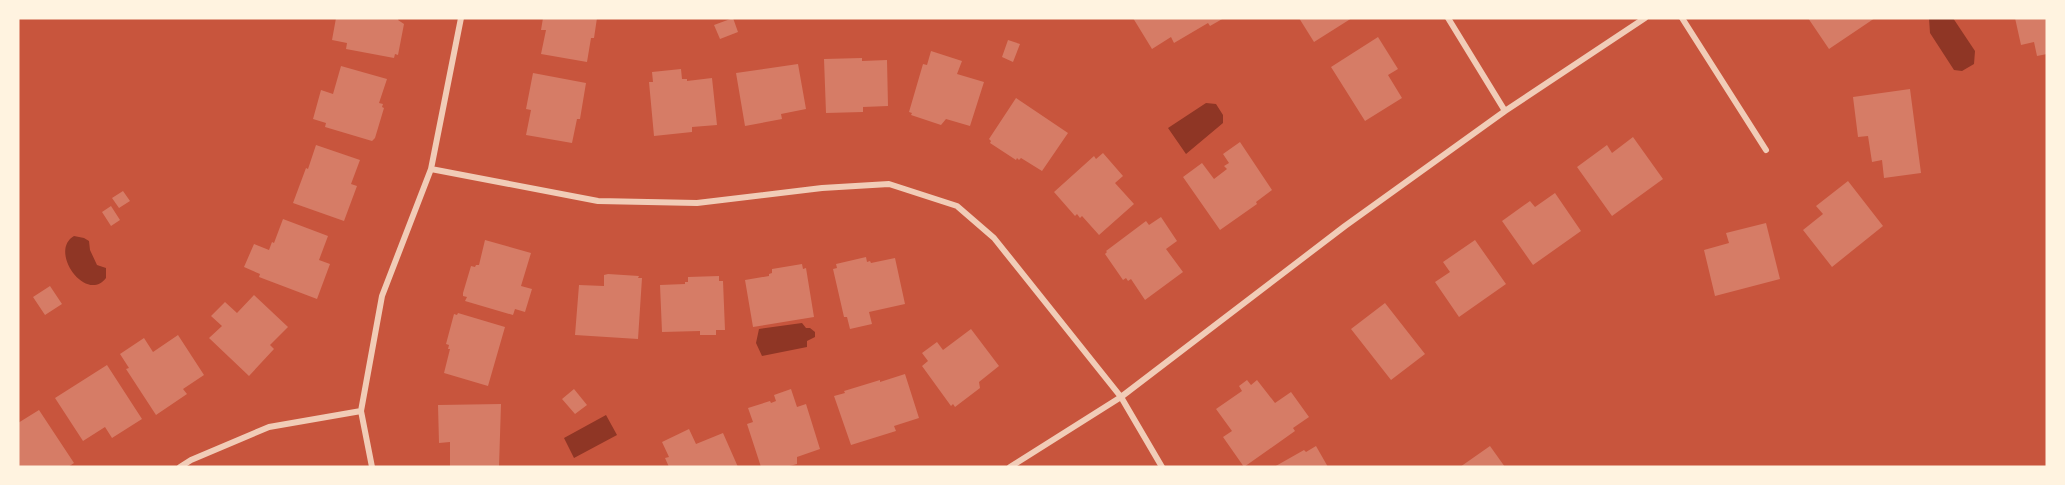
<svg xmlns="http://www.w3.org/2000/svg" width="2065" height="485" viewBox="0 0 2065 485" font-family="Commissioner,sans-serif">
<style>
.water{fill:#8f3625}
.building{fill:#d67c66}
.lines{fill:none;stroke-linecap:round;stroke-linejoin:round}
.minor{stroke:#f1ccb7;stroke-width:6}
</style>
<rect width="100%" height="100%" fill="#c8553d"/>
<path class="water" d="M 1929,18 L 1953,18 L 1975,51 L 1974,64 L 1962,71 L 1954,70 L 1930,33 Z
M 1206,103 L 1216,104 L 1223,115 L 1223,123 L 1186,154 L 1168,128 Z
M 74,236 L 84,238 L 89,241 L 90,250 L 97,265 L 106,268 L 106,278 C 86,304 48,251 74,236 Z
M 802,323 L 806,328 L 810,328 L 815,332 L 815,337 L 807,341 L 807,347 L 762,356 L 756,343 L 759,329 Z
M 606,415 L 617,435 L 574,458 L 564,438 Z"/>
<path class="building" d="M 336,18 L 399,18 L 398,20 L 404,24 L 398,55 L 395,54 L 394,58 L 346,49 L 347,43 L 332,40 Z
M 543,18 L 597,18 L 594,38 L 591,38 L 587,62 L 541,54 L 546,30 L 541,30 Z
M 733,18 L 738,32 L 720,39 L 714,25 Z
M 1133,18 L 1224,18 L 1210,26 L 1208,23 L 1174,43 L 1171,37 L 1152,49 Z
M 1299,18 L 1352,18 L 1314,42 Z
M 1808,18 L 1875,18 L 1829,49 Z
M 2015,18 L 2047,18 L 2047,54 L 2037,56 L 2034,42 L 2021,45 Z
M 1378,37 L 1398,69 L 1388,75 L 1402,98 L 1365,121 L 1331,67 Z
M 1008,40 L 1020,44 L 1013,62 L 1002,57 Z
M 931,51 L 962,61 L 957,74 L 984,82 L 970,126 L 946,119 L 941,125 L 911,115 L 912,113 L 909,112 L 923,64 L 927,65 Z
M 862,58 L 862,61 L 887,60 L 888,106 L 863,107 L 863,112 L 826,113 L 824,59 Z
M 798,64 L 806,109 L 781,114 L 782,119 L 745,126 L 736,73 Z
M 341,66 L 387,79 L 379,103 L 383,104 L 382,107 L 384,108 L 375,138 L 372,141 L 325,127 L 326,123 L 313,119 L 321,90 L 333,94 Z
M 681,69 L 682,79 L 687,79 L 687,81 L 712,78 L 717,125 L 692,127 L 692,132 L 654,136 L 649,82 L 653,82 L 652,72 Z
M 533,73 L 586,83 L 580,119 L 577,119 L 572,143 L 526,135 L 531,110 L 526,109 Z
M 1910,89 L 1921,173 L 1884,178 L 1882,160 L 1872,162 L 1868,136 L 1858,137 L 1853,97 Z
M 1016,98 L 1068,133 L 1042,171 L 1021,158 L 1019,160 L 1017,158 L 1016,160 L 990,143 L 991,141 L 989,139 Z
M 1633,137 L 1663,179 L 1612,216 L 1577,167 L 1607,145 L 1612,153 Z
M 1240,142 L 1272,190 L 1256,202 L 1257,204 L 1220,230 L 1183,177 L 1202,163 L 1214,179 L 1227,169 L 1224,166 L 1229,163 L 1223,154 Z
M 316,145 L 360,160 L 351,184 L 357,186 L 344,221 L 293,203 L 306,168 L 308,169 Z
M 1103,153 L 1123,176 L 1115,183 L 1134,204 L 1099,235 L 1082,216 L 1080,218 L 1077,214 L 1075,216 L 1054,192 L 1094,156 L 1096,159 Z
M 1848,181 L 1883,226 L 1832,267 L 1803,230 L 1823,214 L 1816,206 Z
M 123,191 L 130,201 L 119,208 L 112,198 Z
M 1555,193 L 1581,231 L 1533,265 L 1502,221 L 1530,201 L 1535,207 Z
M 111,206 L 120,220 L 111,226 L 102,212 Z
M 1161,217 L 1177,241 L 1166,249 L 1183,272 L 1145,300 L 1131,279 L 1128,281 L 1126,278 L 1123,280 L 1105,254 L 1107,252 L 1106,251 L 1146,221 L 1149,225 Z
M 283,219 L 328,236 L 319,260 L 330,264 L 317,299 L 259,277 L 260,274 L 244,267 L 254,244 L 269,250 L 272,242 L 274,243 Z
M 1766,223 L 1780,279 L 1715,296 L 1704,250 L 1729,243 L 1726,233 Z
M 485,240 L 531,253 L 521,286 L 532,289 L 525,312 L 515,309 L 513,315 L 465,301 L 467,297 L 463,296 L 463,293 L 471,266 L 475,267 L 476,265 L 479,265 Z
M 1475,240 L 1506,284 L 1459,317 L 1435,282 L 1450,272 L 1443,262 Z
M 866,257 L 867,262 L 870,261 L 871,263 L 895,258 L 905,304 L 869,312 L 872,324 L 850,329 L 847,317 L 844,317 L 833,269 L 837,268 L 836,264 Z
M 802,264 L 803,269 L 806,268 L 814,317 L 753,327 L 745,280 L 769,276 L 769,274 L 772,273 L 772,269 Z
M 608,274 L 639,276 L 638,278 L 642,278 L 638,339 L 575,335 L 579,285 L 604,286 L 604,275 Z
M 719,276 L 719,281 L 723,281 L 725,330 L 716,330 L 716,335 L 700,335 L 700,331 L 662,332 L 660,285 L 685,284 L 685,282 L 688,282 L 688,277 Z
M 50,286 L 62,304 L 45,315 L 33,297 Z
M 254,295 L 288,327 L 270,345 L 274,349 L 249,376 L 209,338 L 222,326 L 211,316 L 225,302 L 237,313 Z
M 1385,303 L 1425,354 L 1391,380 L 1351,329 Z
M 458,313 L 505,327 L 488,386 L 444,373 L 450,349 L 448,349 L 449,345 L 446,344 L 454,314 L 457,315 Z
M 971,329 L 999,366 L 979,382 L 980,388 L 955,407 L 953,404 L 951,406 L 922,366 L 928,361 L 922,353 L 937,342 L 943,350 Z
M 178,335 L 204,375 L 183,389 L 187,394 L 156,415 L 126,369 L 129,368 L 120,354 L 144,338 L 153,352 Z
M 107,365 L 142,419 L 112,438 L 105,427 L 83,441 L 55,398 Z
M 905,374 L 919,418 L 894,426 L 896,431 L 851,445 L 834,396 L 845,393 L 844,391 L 880,380 L 880,382 Z
M 1247,380 L 1251,385 L 1257,380 L 1275,403 L 1291,392 L 1309,417 L 1293,428 L 1295,431 L 1244,467 L 1223,437 L 1232,431 L 1216,409 L 1242,391 L 1239,386 Z
M 574,389 L 587,405 L 575,414 L 562,399 Z
M 791,389 L 797,407 L 806,404 L 820,449 L 797,457 L 797,464 L 786,467 L 761,467 L 747,424 L 753,422 L 748,408 L 770,401 L 771,403 L 776,401 L 774,395 Z
M 501,404 L 499,467 L 450,467 L 450,442 L 439,443 L 438,405 Z
M 39,410 L 74,463 L 68,467 L 18,467 L 18,423 Z
M 689,429 L 696,444 L 723,433 L 738,467 L 669,467 L 665,458 L 669,457 L 662,442 Z
M 1316,446 L 1328,467 L 1274,467 L 1304,450 L 1306,452 Z
M 1490,446 L 1505,467 L 1460,467 Z"/>
<g class="lines">
<path class="minor" d="M 1448,18 L 1505,111
M 1682,18 L 1766,150
M 431,169 L 598,201 L 697,203 L 822,188 L 889,184 L 957,206 L 994,238 L 1121,397 L 1162,467
M 180,467 L 191,460 L 269,427 L 361,411
M 372,467 L 361,411 L 382,296 L 431,169 L 461,18
M 1010,467 L 1121,397 L 1345,226 L 1505,111 L 1645,18"/>
</g>
<rect width="2065" height="485" fill="none" stroke="#fff3e0" stroke-width="39"/>
</svg>
